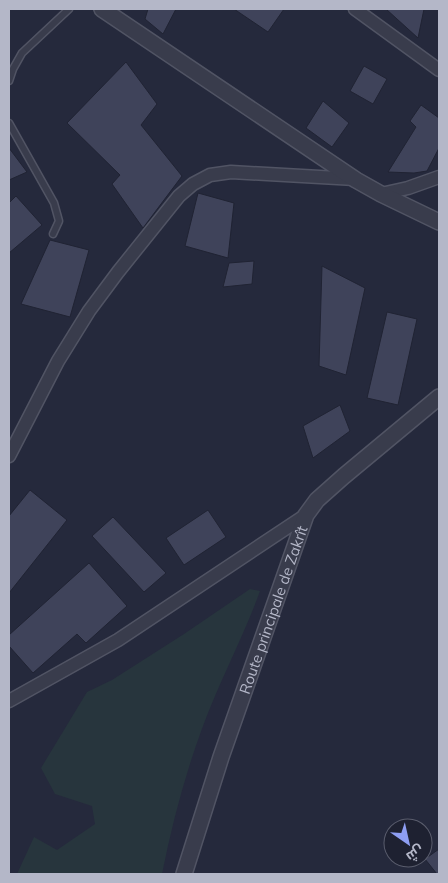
<svg xmlns="http://www.w3.org/2000/svg" width="448" height="883" viewBox="0 0 448 883" font-family="Mulish,Cairo,sans-serif">
<style>
.green{fill:#27353d}
.building{fill:#3f435a;stroke:#202333}
.lines{fill:none;stroke-linecap:round;stroke-linejoin:round}
.service-casing{stroke:#515464;stroke-width:9}
.minor-casing{stroke:#515464;stroke-width:15}
.tertiary-casing{stroke:#515464;stroke-width:18}
.service{stroke:#393c4c;stroke-width:6}
.minor{stroke:#393c4c;stroke-width:12}
.tertiary{stroke:#393c4c;stroke-width:15}
.labels{text-anchor:middle;dominant-baseline:central;stroke-width:4;stroke-linejoin:round;paint-order:stroke}
.street-label{font-size:15px;fill:#b4b7c8;stroke:#1e2131}
</style>
<rect width="100%" height="100%" fill="#25293c"/>
<path class="green" d="M 250,589 L 260,591 C 247,627 230,661 215,696 C 191,752 174,814 162,874 L 17,874 L 34,837 L 57,850 L 95,824 L 92,806 L 55,794 L 41,768 L 87,692 L 112,680 L 184,634 Z"/>
<path class="building" d="M 148,9 L 176,9 L 163,34 L 145,19 Z
M 234,9 L 284,9 L 268,32 Z
M 386,9 L 424,9 L 418,38 Z
M 126,62 L 157,104 L 141,125 L 182,176 L 143,228 L 112,184 L 120,175 L 67,123 Z
M 364,66 L 387,79 L 373,104 L 350,91 Z
M 323,101 L 349,123 L 332,147 L 306,128 Z
M 421,105 L 439,118 L 439,148 L 427,171 L 414,173 L 388,172 L 416,127 L 410,121 Z
M 9,148 L 27,172 L 9,180 Z
M 198,193 L 234,203 L 228,258 L 185,246 Z
M 16,196 L 42,225 L 9,253 L 9,203 Z
M 50,240 L 89,250 L 70,317 L 21,304 Z
M 254,261 L 252,284 L 223,287 L 229,263 Z
M 322,266 L 365,288 L 346,375 L 319,366 Z
M 387,312 L 417,319 L 398,405 L 367,398 Z
M 340,405 L 350,431 L 313,458 L 303,426 Z
M 30,490 L 67,520 L 9,593 L 9,516 Z
M 208,510 L 226,537 L 184,565 L 166,538 Z
M 113,517 L 166,573 L 144,592 L 92,536 Z
M 89,563 L 127,606 L 86,643 L 77,634 L 33,673 L 9,646 L 9,635 Z
M 439,849 L 439,874 L 437,874 L 425,859 Z"/>
<g class="lines">
<g class="service-casing">
<path id="service" d="M 9,81 L 13,69 L 22,53 L 69,9
M 9,123 L 54,203 L 59,221 L 53,234"/>
</g>
<g class="minor-casing">
<path id="minor" d="M 355,9 L 439,70
M 381,194 L 408,188 L 439,177
M 9,456 L 58,361 L 89,311 L 118,272 L 179,196 L 193,184 L 210,175 L 231,172 L 355,179
M 9,701 L 118,640 L 306,515"/>
</g>
<g class="tertiary-casing">
<g id="tertiary">
<path d="M 102,9 L 356,180 L 381,194 L 439,222"/>
<path id="s1" d="M 184,874 L 221,757 L 306,515 L 317,500 L 344,476 L 439,397"/>
</g>
</g>
<use href="#service" class="service"/>
<use href="#minor" class="minor"/>
<use href="#tertiary" class="tertiary"/>
</g>
<g class="labels">
<g class="street-label">
<text stroke="none"><textPath href="#s1" startOffset="279">Route principale de Zakrît</textPath></text>
</g>
</g>
<rect width="448" height="883" fill="none" stroke="#b4b7c8" stroke-width="20"/>
<g transform="translate(408 843) rotate(146)"><circle r="24" fill="#1e2131" stroke="#5a5d6d"/>
<path d="M0-4L9 19L0 12L-9 19Z" fill="#8e9ef3"/>
<text y="-8" font-size="14" font-weight="bold" text-anchor="middle" fill="#b4b7c8">ش</text>
</g>
</svg>
